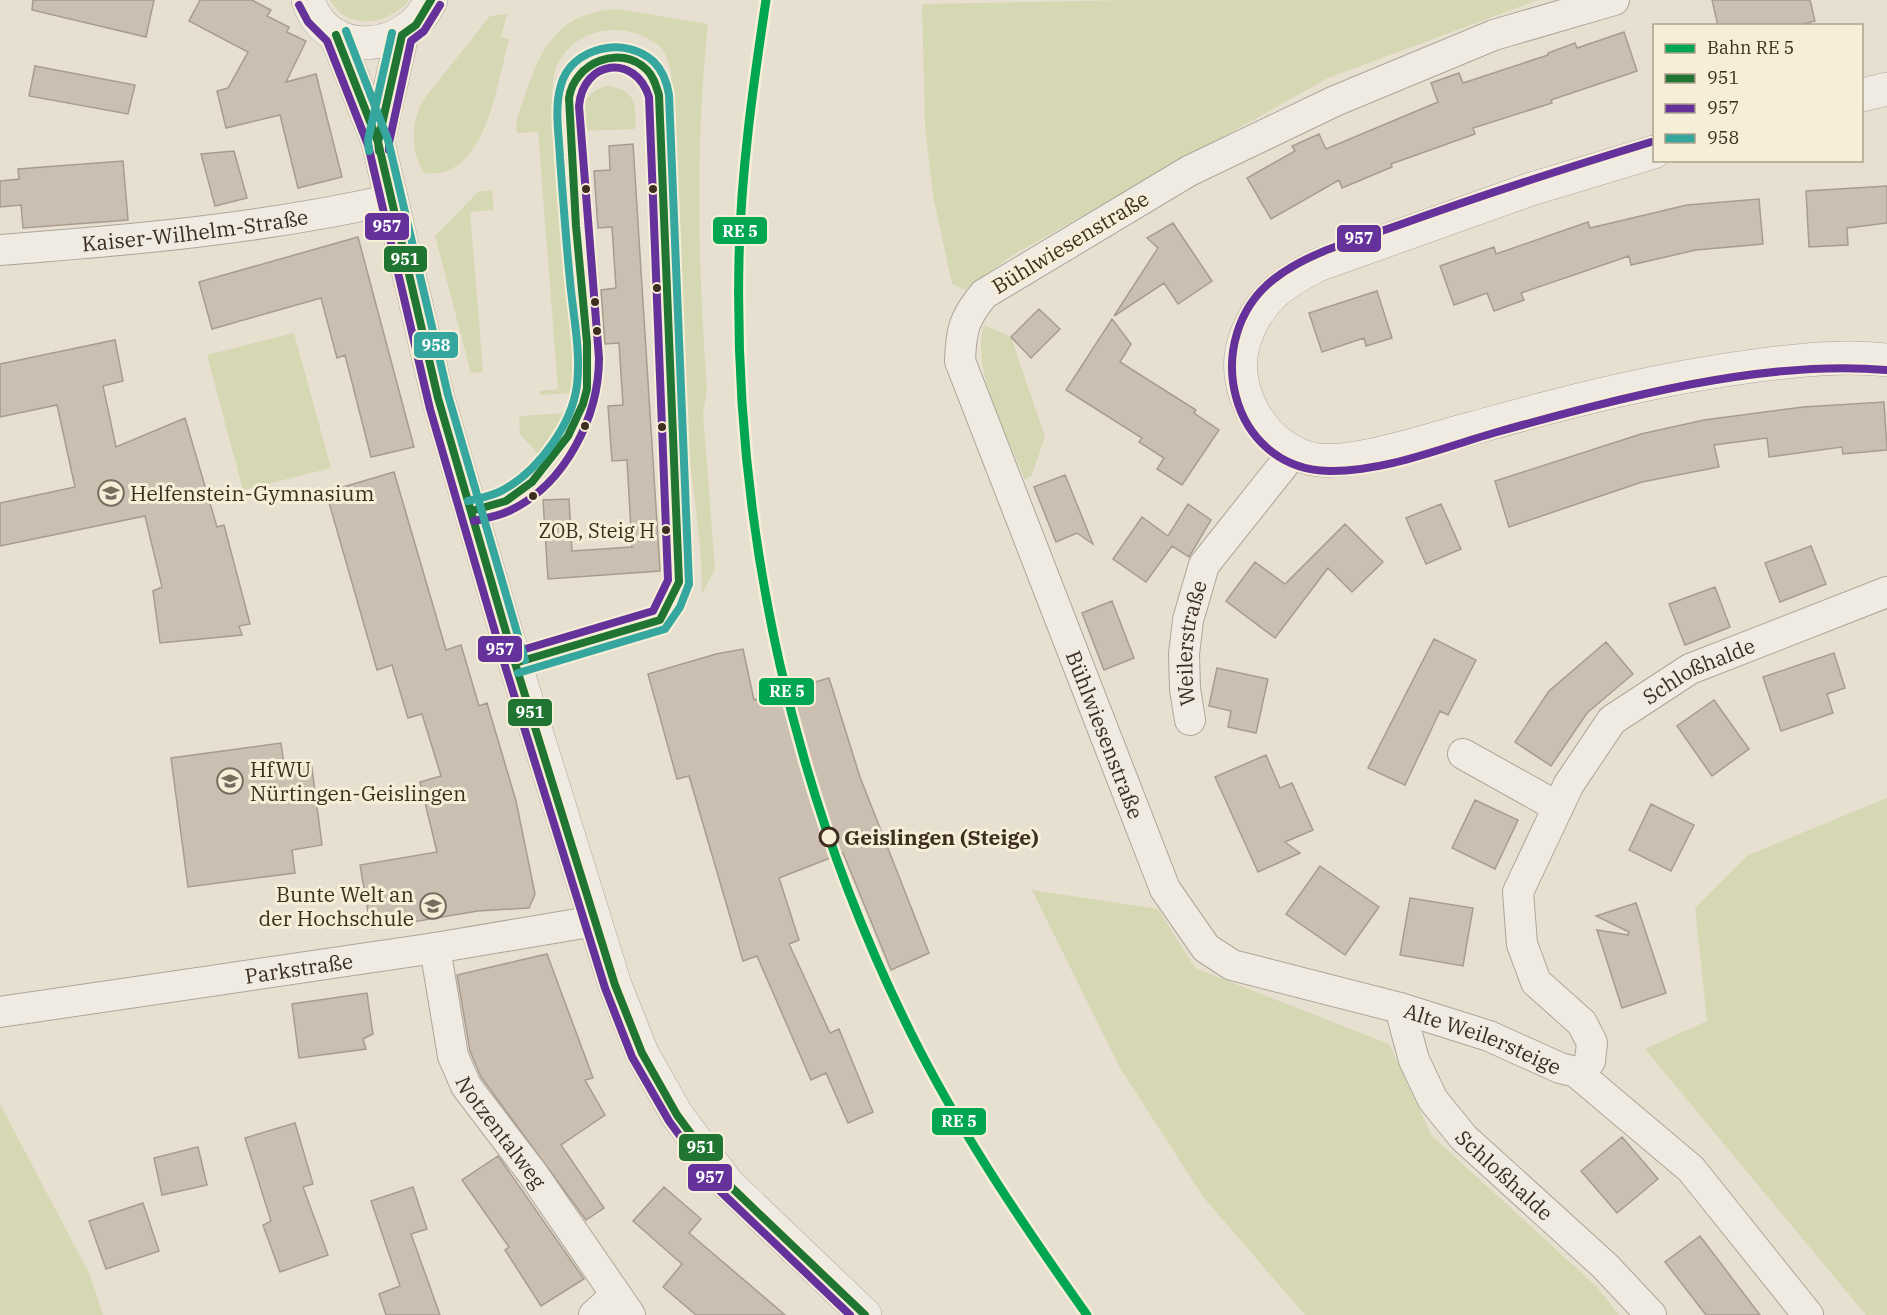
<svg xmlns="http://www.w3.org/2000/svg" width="1887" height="1315" viewBox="0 0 1887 1315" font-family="'IBM Plex Serif',serif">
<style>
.green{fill:#d6d7b3}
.building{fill:#cbbfb2;stroke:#a89c90;stroke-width:1.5}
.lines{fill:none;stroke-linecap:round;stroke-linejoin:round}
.minor-casing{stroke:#ada599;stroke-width:32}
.tertiary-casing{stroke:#ada599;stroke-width:34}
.minor{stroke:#efebe3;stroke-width:30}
.tertiary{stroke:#efebe3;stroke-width:33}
.bus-1-casing{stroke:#f7eed8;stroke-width:12}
.bus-2-casing{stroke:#f7eed8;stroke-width:12}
.bus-3-casing{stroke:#f7eed8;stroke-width:12}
.bus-1{stroke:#217532;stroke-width:8}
.bus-2{stroke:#64329a;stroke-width:8}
.bus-3{stroke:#36a79e;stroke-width:8}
.rail-1-casing{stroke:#f7eed8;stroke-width:14}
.rail-1{stroke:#00a651;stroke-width:9}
.bus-dot{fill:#3d2e20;stroke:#f7eed8;stroke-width:2}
.stop-dot{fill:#f7eed8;stroke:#3d2e20;stroke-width:3}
.labels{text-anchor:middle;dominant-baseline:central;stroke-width:6;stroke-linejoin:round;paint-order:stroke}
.bus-label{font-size:20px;fill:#3d2e20;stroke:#f7eed8;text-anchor:end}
.street-label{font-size:21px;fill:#3d2e20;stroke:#f7eed8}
.poi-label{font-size:21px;fill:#3d2e20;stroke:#f7eed8;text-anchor:start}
.stop-label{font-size:21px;font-weight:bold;fill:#3d2e20;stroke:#f7eed8;text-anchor:start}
.line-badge{stroke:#f7eed8;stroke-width:2}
.badge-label{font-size:16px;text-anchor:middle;font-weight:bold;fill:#fff}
</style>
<rect width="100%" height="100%" fill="#e7e0d1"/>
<path class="green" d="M 330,0 L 409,0 C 389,25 348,32 330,0 Z
M 1132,0 L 1538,0 L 1328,78 L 1013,255 L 965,290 L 952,284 L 933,195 L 925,127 L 922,4 Z
M 618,9 L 708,24 C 695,147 698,268 707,390 L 703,413 L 715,570 L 702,593 C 702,527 687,460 682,394 C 674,286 675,178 671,70 C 669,64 666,54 662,49 C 630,17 570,26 555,71 C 553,77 553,87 552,94 L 575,362 L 572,393 L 541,395 L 540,391 L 558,389 L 538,132 L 517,133 L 516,123 C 535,66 546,12 618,9 Z
M 507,14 L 501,37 L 509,39 C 497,83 486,182 424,173 C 410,151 411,121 424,99 L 490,16 Z
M 606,86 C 635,89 637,103 635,129 L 581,131 C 580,109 583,93 606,86 Z
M 492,190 L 494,210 L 470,212 L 483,372 L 471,373 L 435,236 L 478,192 Z
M 984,325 L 1011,337 L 1045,437 L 1032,475 L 1025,480 C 1008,437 970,370 984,325 Z
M 294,333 L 331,468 L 243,490 L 207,355 Z
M 565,413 L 538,454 L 520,434 L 519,419 L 522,416 Z
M 1887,798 L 1887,1315 L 1866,1315 L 1645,1049 L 1707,1021 L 1695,908 L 1748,855 Z
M 1032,890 L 1158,909 L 1195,968 L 1389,1044 L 1432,1136 L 1597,1287 L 1619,1315 L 1305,1315 L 1204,1198 L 1120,1068 Z
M 0,1104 L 90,1275 L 103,1315 L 0,1315 Z"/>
<path class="building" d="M 33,0 L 154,0 L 146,37 L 32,10 Z
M 200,0 L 252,0 L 271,10 L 267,16 L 289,27 L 287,32 L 306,41 L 286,82 L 316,74 L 342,177 L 298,188 L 280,115 L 226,128 L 217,91 L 228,88 L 248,52 L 189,21 Z
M 1712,0 L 1810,0 L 1815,21 L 1795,26 L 1718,26 Z
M 1624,32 L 1637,71 L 1551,100 L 1552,103 L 1473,128 L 1475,134 L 1391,164 L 1392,167 L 1342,188 L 1339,180 L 1271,219 L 1247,178 L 1295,151 L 1292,146 L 1319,134 L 1326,149 L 1438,102 L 1431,83 L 1459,73 L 1463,83 L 1548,55 L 1548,53 L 1575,43 L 1577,48 Z
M 35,66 L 135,85 L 128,114 L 29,96 Z
M 633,144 L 660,571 L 548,579 L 543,500 L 569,499 L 572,551 L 632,547 L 627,460 L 612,461 L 608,406 L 623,405 L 619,343 L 605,344 L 601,290 L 616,288 L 612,227 L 598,228 L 594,171 L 610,170 L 609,146 Z
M 234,151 L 247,198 L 215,206 L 201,154 Z
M 123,161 L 128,220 L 23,228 L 21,205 L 0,207 L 0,181 L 19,179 L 18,169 Z
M 1887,186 L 1887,223 L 1847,228 L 1848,245 L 1809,247 L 1806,191 Z
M 1759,199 L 1763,244 L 1696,250 L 1631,265 L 1629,256 L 1521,293 L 1524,300 L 1494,311 L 1487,293 L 1454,305 L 1440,266 L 1494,247 L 1496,254 L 1588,222 L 1590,228 L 1687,205 Z
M 1173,223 L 1212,281 L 1178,304 L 1164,283 L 1114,316 L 1158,248 L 1147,238 Z
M 358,237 L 414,447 L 371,457 L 345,355 L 337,358 L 321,298 L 212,329 L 199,282 Z
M 1377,291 L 1392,338 L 1366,346 L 1364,338 L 1322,352 L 1309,313 Z
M 1039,309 L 1060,329 L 1031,358 L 1011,337 Z
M 1112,319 L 1131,344 L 1120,362 L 1196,410 L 1194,413 L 1219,430 L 1182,485 L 1157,469 L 1164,458 L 1139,442 L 1142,438 L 1066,390 Z
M 115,340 L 123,381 L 103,386 L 116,447 L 185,418 L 217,527 L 224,525 L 250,624 L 239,626 L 242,635 L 160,643 L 153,591 L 162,587 L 145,516 L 0,546 L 0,503 L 75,487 L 57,405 L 0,417 L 0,364 Z
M 1884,402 L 1887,450 L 1843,454 L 1842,447 L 1769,457 L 1767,438 L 1714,445 L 1719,467 L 1642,482 L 1509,527 L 1495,481 L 1641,434 L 1704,420 L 1803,407 Z
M 394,472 L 446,650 L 461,645 L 479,706 L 487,703 L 516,801 L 535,894 L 529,908 L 478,911 L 371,929 L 360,865 L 437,852 L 420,782 L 441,776 L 422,714 L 408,718 L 392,665 L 377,670 L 326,492 Z
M 1065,475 L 1093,544 L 1077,533 L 1056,542 L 1034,487 Z
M 1188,504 L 1211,520 L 1189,557 L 1172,546 L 1146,582 L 1113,559 L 1142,517 L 1168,536 Z
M 1441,504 L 1461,549 L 1426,564 L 1406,518 Z
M 1345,524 L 1383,562 L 1352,592 L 1328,568 L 1275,638 L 1226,601 L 1255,562 L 1285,584 Z
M 1811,546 L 1826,584 L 1780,602 L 1765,563 Z
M 1715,587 L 1730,627 L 1685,645 L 1669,604 Z
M 1112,601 L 1134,658 L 1104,670 L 1082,613 Z
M 1434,639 L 1476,660 L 1448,715 L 1440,711 L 1405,785 L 1368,768 Z
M 1606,642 L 1633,674 L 1587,713 L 1551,766 L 1515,742 L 1549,691 Z
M 743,649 L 754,700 L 829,678 L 860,777 L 929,953 L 891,970 L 843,853 L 779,878 L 799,940 L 789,944 L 830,1033 L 839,1029 L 873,1112 L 848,1123 L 826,1073 L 811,1080 L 757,956 L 743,961 L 689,776 L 677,779 L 648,674 L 716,654 Z
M 1834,653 L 1845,688 L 1827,694 L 1833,713 L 1781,731 L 1763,677 Z
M 1217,668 L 1268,679 L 1256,733 L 1228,727 L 1231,711 L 1209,706 Z
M 1714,700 L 1749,749 L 1712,776 L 1677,726 Z
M 281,743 L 284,765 L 311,761 L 322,845 L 292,850 L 295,873 L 188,887 L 171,758 Z
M 1266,755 L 1280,788 L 1292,783 L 1313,830 L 1285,842 L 1300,853 L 1258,872 L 1215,777 Z
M 1475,800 L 1518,820 L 1495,869 L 1452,848 Z
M 1651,804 L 1694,825 L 1671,871 L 1629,850 Z
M 1320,866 L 1379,907 L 1345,955 L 1286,914 Z
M 1410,898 L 1473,908 L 1463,966 L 1400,955 Z
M 1636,903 L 1666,993 L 1622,1008 L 1597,930 L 1628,935 L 1629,932 L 1596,916 Z
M 547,954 L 593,1078 L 585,1080 L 605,1115 L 561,1145 L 604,1208 L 586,1220 L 481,1077 L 470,1051 L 457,975 Z
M 367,993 L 373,1034 L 363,1039 L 366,1049 L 299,1058 L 292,1004 Z
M 295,1123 L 313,1184 L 303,1187 L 328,1255 L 280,1272 L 263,1225 L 271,1221 L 245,1138 Z
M 1622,1137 L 1658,1179 L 1617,1213 L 1581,1171 Z
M 198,1147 L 207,1185 L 162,1195 L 154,1158 Z
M 498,1156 L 584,1279 L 541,1306 L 505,1250 L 509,1247 L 462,1180 Z
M 413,1187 L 427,1229 L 411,1234 L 440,1315 L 386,1315 L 379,1294 L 400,1286 L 371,1201 Z
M 664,1187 L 701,1219 L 689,1233 L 785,1315 L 696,1315 L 663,1287 L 682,1264 L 633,1221 Z
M 143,1203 L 159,1251 L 106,1269 L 89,1221 Z
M 1700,1236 L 1760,1315 L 1706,1315 L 1665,1262 Z"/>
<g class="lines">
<g class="minor-casing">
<g id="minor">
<path id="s1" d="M 1614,0 L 1494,35 L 1335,101 L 1189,171 L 984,294 C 964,318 961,330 960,361 L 1165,889 L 1206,948 L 1232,965 L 1400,1008 L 1489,1036 L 1560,1068 L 1576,1072 L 1691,1169 L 1808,1315"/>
<path id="s2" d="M 0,250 C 131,240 260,229 389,200"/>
<path id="s3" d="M 1190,720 L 1185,689 L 1184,654 L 1188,620 L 1204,565 L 1293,453"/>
<path d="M 1463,754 L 1558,807"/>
<path id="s4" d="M 435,948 L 453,1056 L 466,1086 L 533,1174 L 630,1315"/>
<path id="s5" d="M 1400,1008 L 1414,1060 L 1433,1100 L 1464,1138 L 1605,1266 L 1651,1315"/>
<path id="s6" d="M 0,1012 L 435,948 L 595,921"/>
<path id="s7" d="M 1576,1072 L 1585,1068 L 1590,1061 L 1592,1043 L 1582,1023 L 1536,982 L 1522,944 L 1518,892 L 1569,784 L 1612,720 L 1690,669 L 1887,592"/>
<path d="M 594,1315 L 616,1295"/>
</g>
</g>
<g class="tertiary-casing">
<path id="tertiary" d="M 308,0 C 327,61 407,53 431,0
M 336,35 L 378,142 L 438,398 L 515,663 L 615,985 L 642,1053 L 677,1115 L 728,1184 L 865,1315
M 1862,95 L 1887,89
M 378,142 L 402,35
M 1654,152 L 1528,190 L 1318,265 C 1281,284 1259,299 1245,339 C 1227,389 1266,453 1318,460 C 1356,465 1438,437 1477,427 C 1573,400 1661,378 1760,365 C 1802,360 1845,355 1887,360"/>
</g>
<use href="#minor" class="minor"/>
<use href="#tertiary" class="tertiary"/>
<g class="bus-1-casing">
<path id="bus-1" d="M 336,35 L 378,142 L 438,398 L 515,663 L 615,985 L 642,1053 L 677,1115 L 728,1184 L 865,1315
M 379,151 L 378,142 L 402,35 L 416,25 L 431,0
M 471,511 L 506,501 L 532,482 L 568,436 L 583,404 L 587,389 L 587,343 L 576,226 L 569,98 C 574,63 620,43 647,70 C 654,77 656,86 659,95 L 679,582 L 660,620 L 515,663"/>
</g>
<g class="bus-2-casing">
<path id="bus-2" d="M 299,5 L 308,22 L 327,41 L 368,145 L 430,409 L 505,666 L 605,988 L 632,1057 L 669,1121 L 720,1191 L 850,1315
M 1651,142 C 1566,168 1482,195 1399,225 C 1357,240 1310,251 1274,279 C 1199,338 1229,469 1329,471 C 1385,472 1444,447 1497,432 C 1616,399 1763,359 1886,370
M 389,150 L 389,143 L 411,41 L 424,31 L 440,5
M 474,521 C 486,518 498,516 509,511 C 565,485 599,417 599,358 L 579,106 C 583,60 635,53 649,97 L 668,580 L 653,611 L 512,653"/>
</g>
<g class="bus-3-casing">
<path id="bus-3" d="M 346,31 L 388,140 L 448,395 L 525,660
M 369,151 L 368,140 L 392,33
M 468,501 C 480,498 493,496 503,490 C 538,471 572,425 577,385 C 581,350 573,315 570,281 C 566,240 563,199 560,158 C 559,134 554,108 561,85 C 571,47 626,35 654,62 C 663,71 667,82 669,95 L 689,584 L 680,607 L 665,629 L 518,673"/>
</g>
<use href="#bus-1" class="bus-1"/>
<use href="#bus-2" class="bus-2"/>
<use href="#bus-3" class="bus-3"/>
<g class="rail-1-casing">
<path id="rail-1" d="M 766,0 C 753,86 741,171 739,258 C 733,531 794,805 919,1049 C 967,1142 1026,1229 1087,1315"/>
</g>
<use href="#rail-1" class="rail-1"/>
</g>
<defs>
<g id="school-ring" transform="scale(1.35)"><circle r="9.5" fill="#f7eed8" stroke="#786c5e" stroke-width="1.5"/><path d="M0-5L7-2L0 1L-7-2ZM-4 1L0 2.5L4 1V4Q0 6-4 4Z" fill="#786c5e"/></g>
<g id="university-ring" transform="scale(1.35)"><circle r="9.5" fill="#f7eed8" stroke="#786c5e" stroke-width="1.5"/><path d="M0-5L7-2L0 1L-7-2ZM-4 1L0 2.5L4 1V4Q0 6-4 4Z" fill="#786c5e"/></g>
</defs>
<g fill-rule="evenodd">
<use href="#school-ring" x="111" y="493"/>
<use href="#university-ring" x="230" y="781"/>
<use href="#school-ring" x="433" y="906"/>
</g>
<g class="bus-dot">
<circle cx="586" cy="189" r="5"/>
<circle cx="653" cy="189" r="5"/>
<circle cx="657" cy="288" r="5"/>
<circle cx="595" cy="302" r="5"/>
<circle cx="597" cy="331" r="5"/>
<circle cx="585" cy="426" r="5"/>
<circle cx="662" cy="427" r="5"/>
<circle cx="533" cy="496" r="5"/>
<circle cx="666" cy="530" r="5"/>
</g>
<circle class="stop-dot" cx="829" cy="837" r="9"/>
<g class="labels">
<g class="bus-label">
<text x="655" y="530">ZOB, Steig H</text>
</g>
<g class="street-label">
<text stroke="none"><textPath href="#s2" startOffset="196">Kaiser-Wilhelm-Straße</textPath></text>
<text transform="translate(1070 242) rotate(-31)">Bühlwiesenstraße</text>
<text stroke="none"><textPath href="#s3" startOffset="78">Weilerstraße</textPath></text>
<text stroke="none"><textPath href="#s7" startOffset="510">Schloßhalde</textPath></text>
<text stroke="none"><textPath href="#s1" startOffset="1172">Bühlwiesenstraße</textPath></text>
<text stroke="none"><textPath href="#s6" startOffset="302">Parkstraße</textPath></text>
<text stroke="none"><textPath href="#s1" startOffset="1702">Alte Weilersteige</textPath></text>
<text stroke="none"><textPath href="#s4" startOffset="200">Notzentalweg</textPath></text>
<text stroke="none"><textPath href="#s5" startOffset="202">Schloßhalde</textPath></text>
</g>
<g class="poi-label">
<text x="130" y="493">Helfenstein-Gymnasium</text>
<text x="250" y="769">HfWU<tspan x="250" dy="24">Nürtingen-Geislingen</tspan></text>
<text x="414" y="894" text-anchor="end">Bunte Welt an<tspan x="414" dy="24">der Hochschule</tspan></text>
</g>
<g class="stop-label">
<text x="844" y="837">Geislingen (Steige)</text>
</g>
</g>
<g class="line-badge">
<rect x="364" y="212" width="46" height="29" rx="6" fill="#64329a"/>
<rect x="712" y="216" width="56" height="29" rx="6" fill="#00a651"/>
<rect x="1336" y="224" width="46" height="29" rx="6" fill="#64329a"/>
<rect x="383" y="245" width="45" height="28" rx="6" fill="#217532"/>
<rect x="413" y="331" width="46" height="28" rx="6" fill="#36a79e"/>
<rect x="477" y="635" width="46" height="28" rx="6" fill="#64329a"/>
<rect x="758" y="677" width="57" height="29" rx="6" fill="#00a651"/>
<rect x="507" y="698" width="46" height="29" rx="6" fill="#217532"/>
<rect x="931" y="1107" width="56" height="29" rx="6" fill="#00a651"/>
<rect x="678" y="1133" width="46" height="29" rx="6" fill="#217532"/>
<rect x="687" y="1163" width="46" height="29" rx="6" fill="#64329a"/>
</g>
<g class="badge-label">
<text x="387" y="232">957</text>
<text x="740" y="237">RE 5</text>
<text x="1359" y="244">957</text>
<text x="405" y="265">951</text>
<text x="436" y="351">958</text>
<text x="500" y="655">957</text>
<text x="787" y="697">RE 5</text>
<text x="530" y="718">951</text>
<text x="959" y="1127">RE 5</text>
<text x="701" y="1153">951</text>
<text x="710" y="1183">957</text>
</g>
<rect x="1653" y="24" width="210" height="138" fill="#f7eed8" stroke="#ada18e" stroke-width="1.5"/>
<rect x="1665" y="44" width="30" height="9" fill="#00a651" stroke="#ada18e" stroke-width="1.5"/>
<text x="1707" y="54" font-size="18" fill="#3d2e20">Bahn RE 5</text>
<rect x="1665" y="74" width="30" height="9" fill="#217532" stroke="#ada18e" stroke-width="1.5"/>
<text x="1707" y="84" font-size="18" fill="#3d2e20">951</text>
<rect x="1665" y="104" width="30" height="9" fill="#64329a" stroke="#ada18e" stroke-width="1.5"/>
<text x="1707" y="114" font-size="18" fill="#3d2e20">957</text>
<rect x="1665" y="134" width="30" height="9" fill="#36a79e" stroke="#ada18e" stroke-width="1.5"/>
<text x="1707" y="144" font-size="18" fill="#3d2e20">958</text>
</svg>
